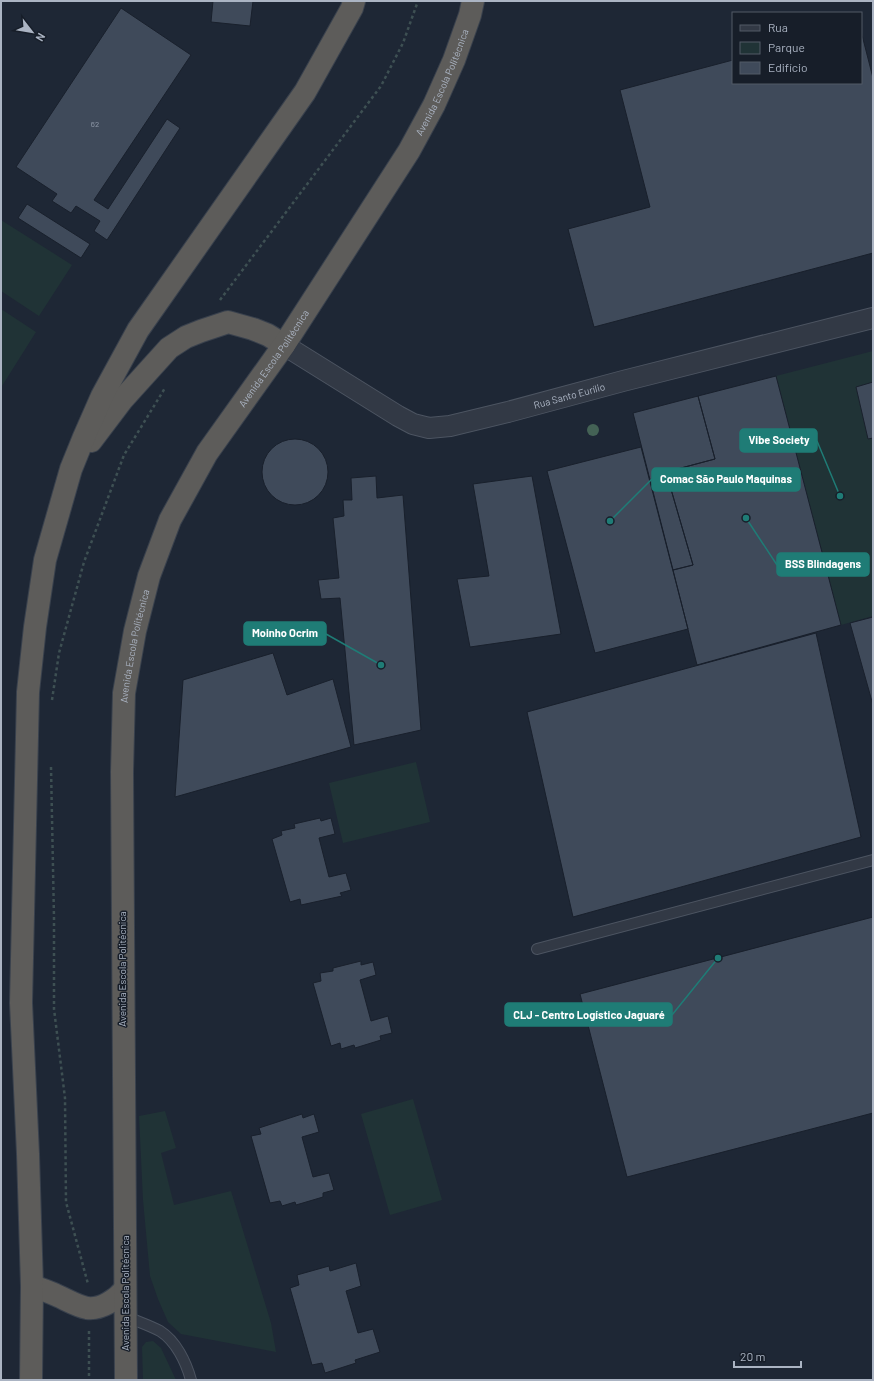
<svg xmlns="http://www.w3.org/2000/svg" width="874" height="1381" viewBox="0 0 874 1381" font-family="Barlow,sans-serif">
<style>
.green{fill:#203336}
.building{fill:#3f4a5a;stroke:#19202c}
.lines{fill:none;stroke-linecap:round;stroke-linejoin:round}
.service-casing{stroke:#4c5461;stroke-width:12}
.minor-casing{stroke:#4c5461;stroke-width:22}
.trunk-casing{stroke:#39414d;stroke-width:24}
.path{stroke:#3e5053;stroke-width:2.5;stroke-dasharray:3 3;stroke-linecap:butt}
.service{stroke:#323945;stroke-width:10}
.minor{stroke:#323945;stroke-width:20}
.trunk{stroke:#5d5c5a;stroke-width:22}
.tree{fill:#446255}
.labels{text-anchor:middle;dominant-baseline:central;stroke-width:3;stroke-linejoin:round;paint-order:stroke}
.number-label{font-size:8px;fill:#909aa9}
.street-label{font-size:10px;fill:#abb4c3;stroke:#171e29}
.leader{fill:none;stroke:#1f7c76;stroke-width:1.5}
.callout-dot{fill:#1f7c76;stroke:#171e29;stroke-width:1.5}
.callout{fill:#1f7c76;stroke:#1f7c76;stroke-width:1.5}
.callout-label{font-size:11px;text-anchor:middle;font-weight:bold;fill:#fff}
</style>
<rect width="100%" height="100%" fill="#1e2735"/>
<path class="green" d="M 1,220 L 72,265 L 39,316 L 1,291 Z
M 1,309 L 36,332 L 2,386 L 1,386 Z
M 873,351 L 873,616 L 841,625 L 776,376 Z
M 416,762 L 430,822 L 343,843 L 329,783 Z
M 413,1099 L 442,1200 L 390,1215 L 361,1114 Z
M 165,1111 L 176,1148 L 161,1153 L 174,1205 L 231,1191 L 271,1323 L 276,1352 L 181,1334 L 168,1322 L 158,1299 L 150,1276 L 143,1200 L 139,1116 Z
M 153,1341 L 161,1348 L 176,1380 L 143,1380 L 142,1347 L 146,1342 Z"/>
<path class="building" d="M 213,1 L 253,1 L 250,26 L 211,22 Z
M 121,8 L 191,55 L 94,200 L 108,209 L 167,119 L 180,128 L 107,240 L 94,231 L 100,221 L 76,206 L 71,213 L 52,201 L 57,194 L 16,167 Z
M 861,31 L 873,78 L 873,253 L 594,327 L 568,229 L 650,207 L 620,90 L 733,60 L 733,83 L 861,83 Z
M 27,204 L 90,244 L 81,258 L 18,218 Z
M 776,376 L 841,625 L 697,665 L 673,570 L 693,565 L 666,472 L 715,459 L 698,396 Z
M 873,382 L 873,438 L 868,439 L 856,387 Z
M 698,396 L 715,459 L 666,472 L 693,565 L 673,570 L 633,413 Z
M262 472a33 33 0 1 1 66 0a33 33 0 1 1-66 0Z
M 641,447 L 688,629 L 595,653 L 547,471 Z
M 376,476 L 377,498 L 403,495 L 421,730 L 354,745 L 340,598 L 321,599 L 318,580 L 339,578 L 333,518 L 344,516 L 343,500 L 352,500 L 351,478 Z
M 532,476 L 561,634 L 470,647 L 457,579 L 489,576 L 473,484 Z
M 873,617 L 873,705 L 850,623 Z
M 816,633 L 861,837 L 573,917 L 527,712 Z
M 273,653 L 287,695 L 333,679 L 351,747 L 175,797 L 183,680 Z
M 320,818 L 321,821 L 331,818 L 335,834 L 319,838 L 329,877 L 346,873 L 351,890 L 340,893 L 342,896 L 301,905 L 300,899 L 290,902 L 272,839 L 282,835 L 281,831 L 295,828 L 294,824 Z
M 873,917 L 873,1113 L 627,1177 L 580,994 Z
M 361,961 L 361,965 L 373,962 L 376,975 L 360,980 L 371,1021 L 388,1016 L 392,1033 L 380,1036 L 381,1040 L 355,1048 L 354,1045 L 341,1049 L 340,1043 L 331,1046 L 313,983 L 321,981 L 320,973 L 333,971 L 333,968 Z
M 302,1114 L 303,1118 L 314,1114 L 319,1132 L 302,1137 L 313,1177 L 329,1173 L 334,1190 L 323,1193 L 323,1197 L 296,1205 L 295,1202 L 282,1206 L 280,1201 L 270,1203 L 251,1136 L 261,1134 L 259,1128 Z
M 356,1263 L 361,1286 L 346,1291 L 358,1333 L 373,1329 L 380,1352 L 355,1360 L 356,1363 L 325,1373 L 322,1363 L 312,1365 L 290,1288 L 299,1285 L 297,1275 L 329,1266 L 330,1271 Z"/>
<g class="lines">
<g class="service-casing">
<path id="service" d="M 537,949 L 873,860
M 125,1316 C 136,1321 149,1325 160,1331 C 176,1341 186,1362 191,1380"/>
</g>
<g class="minor-casing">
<g id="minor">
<path id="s1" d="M 284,345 L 398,416 L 413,424 L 429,428 L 450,426 L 508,412 L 623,381 L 873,318"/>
</g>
</g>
<g class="trunk-casing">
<g id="trunk">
<path d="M 91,441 L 122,400 L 169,348 L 186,337 L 201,331 L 228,322 L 253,329 L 268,335 L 284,345"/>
<path d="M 32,1286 C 41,1289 50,1292 58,1296 C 67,1300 77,1306 87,1308 C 101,1310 117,1299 125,1289"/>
<path d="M 31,1380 L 32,1286 L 28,1154 L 21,1003 L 28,692 L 35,627 L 45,560 L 71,469 L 84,437 L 102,396 L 138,330 L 305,92 L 352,8 L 354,1"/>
<path id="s2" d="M 126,1380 L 122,772 L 124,693 L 135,631 L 149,576 L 170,520 L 207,453 L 284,345 L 409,151 L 434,105 L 454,60 L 470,15 L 473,1"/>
</g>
</g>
<path class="path" d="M 220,300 L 381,86 L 403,43 L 418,1
M 52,700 L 59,653 L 84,562 L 124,455 L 165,388
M 51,767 L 54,918 L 54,1009 L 65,1098 L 66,1202 L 88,1284
M 89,1331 L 89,1380"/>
<use href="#service" class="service"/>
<use href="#minor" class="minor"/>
<use href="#trunk" class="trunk"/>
</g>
<circle class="tree" cx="593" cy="430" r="6"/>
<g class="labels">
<g class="number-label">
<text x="95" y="124">62</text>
</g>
<g class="street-label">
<text stroke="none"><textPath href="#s2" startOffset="1383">Avenida Escola Politécnica</textPath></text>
<text stroke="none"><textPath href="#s2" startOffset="1059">Avenida Escola Politécnica</textPath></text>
<text stroke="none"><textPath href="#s1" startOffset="312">Rua Santo Eurílio</textPath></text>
<text stroke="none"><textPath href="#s2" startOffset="735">Avenida Escola Politécnica</textPath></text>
<text transform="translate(122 969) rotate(-90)">Avenida Escola Politécnica</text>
<text transform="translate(125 1293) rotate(-90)">Avenida Escola Politécnica</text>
</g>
</g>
<path class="leader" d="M840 496L817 441M610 521L652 479M746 518L777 565M381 665L326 634M718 958L672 1015"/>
<g class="callout-dot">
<circle cx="840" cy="496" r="4"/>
<circle cx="610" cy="521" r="4"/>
<circle cx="746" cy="518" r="4"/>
<circle cx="381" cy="665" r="4"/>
<circle cx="718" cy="958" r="4"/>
</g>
<g class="callout">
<rect x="740" y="429" width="77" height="23" rx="4"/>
<rect x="652" y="468" width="148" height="23" rx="4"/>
<rect x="777" y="553" width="92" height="23" rx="4"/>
<rect x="244" y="622" width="82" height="23" rx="4"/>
<rect x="505" y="1003" width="167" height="23" rx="4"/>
</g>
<g class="callout-label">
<text x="779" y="444">Vibe Society</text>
<text x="726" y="483">Comac São Paulo Maquinas</text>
<text x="823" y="568">BSS Blindagens</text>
<text x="285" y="637">Moinho Ocrim</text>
<text x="589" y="1019">CLJ - Centro Logístico Jaguaré</text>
</g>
<rect width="874" height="1381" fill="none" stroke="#abb4c3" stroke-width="4"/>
<rect x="732" y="12" width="130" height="72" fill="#171e29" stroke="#525a67"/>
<rect x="740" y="25" width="20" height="6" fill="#323945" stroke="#525a67"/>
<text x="768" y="32" font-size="12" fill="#abb4c3">Rua</text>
<rect x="740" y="42" width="20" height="12" fill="#203336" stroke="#525a67"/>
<text x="768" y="52" font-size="12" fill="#abb4c3">Parque</text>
<rect x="740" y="62" width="20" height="12" fill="#3f4a5a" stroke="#525a67"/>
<text x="768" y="72" font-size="12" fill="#abb4c3">Edifício</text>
<g transform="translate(32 32) rotate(121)" stroke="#171e29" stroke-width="3" paint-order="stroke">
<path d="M0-3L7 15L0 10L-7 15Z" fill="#abb4c3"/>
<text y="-6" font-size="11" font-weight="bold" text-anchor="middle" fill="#abb4c3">N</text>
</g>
<path d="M734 1361v6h67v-6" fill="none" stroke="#abb4c3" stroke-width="2"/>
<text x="740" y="1361" font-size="12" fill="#abb4c3" stroke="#171e29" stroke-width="3" paint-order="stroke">20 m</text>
</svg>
